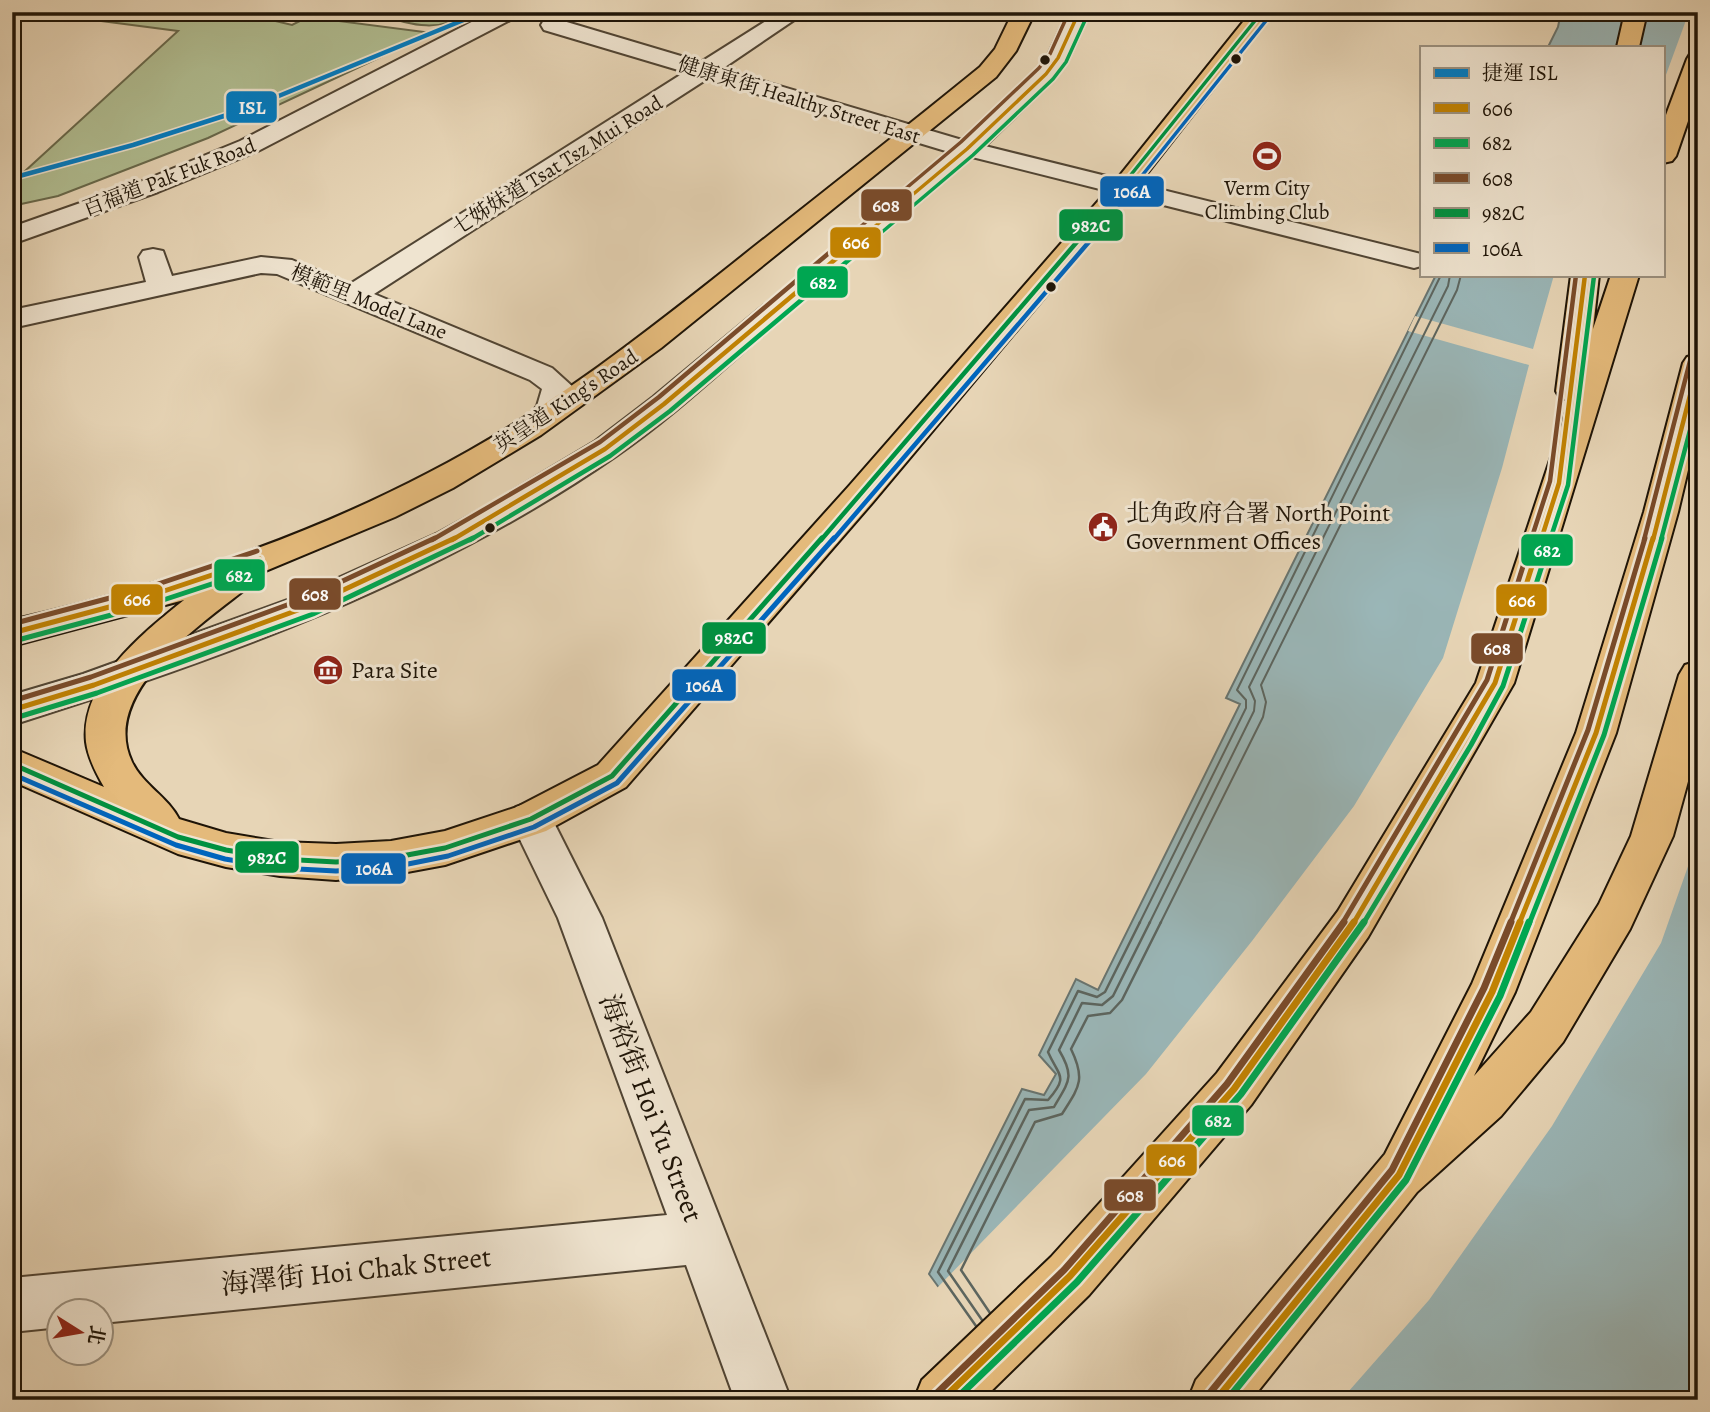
<svg xmlns="http://www.w3.org/2000/svg" width="1710" height="1412" viewBox="0 0 1710 1412" font-family="Alegreya,'Noto Serif TC',serif">
<style>
.green{fill:#b1be92;stroke:#68694c;stroke-width:2}
.water{fill:#9ab6b7;stroke:#687571;stroke-width:2}
.pier{fill:#e7d5b6}
.lines{fill:none;stroke-linecap:round;stroke-linejoin:round}
.shore-far1{stroke:#5c655f;stroke-width:2}
.shore{stroke:#5c655f;stroke-width:2.5}
.minor-casing{stroke:#504433;stroke-width:4}
.major-casing{stroke:#1e1407;stroke-width:4}
.highway-casing{stroke:#1e1407;stroke-width:4}
.minor{fill:#efe4d0;fill-rule:evenodd}
.major{fill:#e4ba7b;fill-rule:evenodd}
.highway{fill:#e4ba7b;fill-rule:evenodd}
.bus-1-far3-casing{stroke:#efe4d0;stroke-width:7}
.bus-1-far2-casing{stroke:#efe4d0;stroke-width:9}
.bus-1-far1-casing{stroke:#efe4d0;stroke-width:10}
.bus-1-casing{stroke:#efe4d0;stroke-width:12}
.bus-2-far3-casing{stroke:#efe4d0;stroke-width:7}
.bus-2-far2-casing{stroke:#efe4d0;stroke-width:9}
.bus-2-far1-casing{stroke:#efe4d0;stroke-width:10}
.bus-2-casing{stroke:#efe4d0;stroke-width:12}
.bus-3-far3-casing{stroke:#efe4d0;stroke-width:7}
.bus-3-far2-casing{stroke:#efe4d0;stroke-width:9}
.bus-3-far1-casing{stroke:#efe4d0;stroke-width:10}
.bus-3-casing{stroke:#efe4d0;stroke-width:12}
.bus-4-far2-casing{stroke:#efe4d0;stroke-width:7}
.bus-4-far1-casing{stroke:#efe4d0;stroke-width:9}
.bus-4-casing{stroke:#efe4d0;stroke-width:10}
.bus-5-far2-casing{stroke:#efe4d0;stroke-width:7}
.bus-5-far1-casing{stroke:#efe4d0;stroke-width:9}
.bus-5-casing{stroke:#efe4d0;stroke-width:10}
.bus-1-far3{stroke:#c18202;stroke-width:3.5}
.bus-1-far2{stroke:#c18202;stroke-width:4.5}
.bus-1-far1{stroke:#c18202;stroke-width:5}
.bus-1{stroke:#c18202;stroke-width:7}
.bus-2-far3{stroke:#00a651;stroke-width:3.5}
.bus-2-far2{stroke:#00a651;stroke-width:4.5}
.bus-2-far1{stroke:#00a651;stroke-width:5}
.bus-2{stroke:#00a651;stroke-width:7}
.bus-3-far3{stroke:#7a4b2a;stroke-width:3.5}
.bus-3-far2{stroke:#7a4b2a;stroke-width:4.5}
.bus-3-far1{stroke:#7a4b2a;stroke-width:5}
.bus-3{stroke:#7a4b2a;stroke-width:7}
.bus-4-far2{stroke:#009140;stroke-width:3.5}
.bus-4-far1{stroke:#009140;stroke-width:4.5}
.bus-4{stroke:#009140;stroke-width:5}
.bus-5-far2{stroke:#0065bd;stroke-width:3.5}
.bus-5-far1{stroke:#0065bd;stroke-width:4.5}
.bus-5{stroke:#0065bd;stroke-width:5}
.metro-1-casing{stroke:#efe4d0;stroke-width:8}
.metro-1{stroke:#007dc5;stroke-width:4.5}
.bus-dot{fill:#1e1407;stroke:#efe4d0;stroke-width:2.5}
.labels{text-anchor:middle;dominant-baseline:central;stroke-width:6;stroke-linejoin:round;paint-order:stroke}
.far-street-label{font-size:21px;fill:#1e1407;stroke:#efe4d0}
.far-poi-label{font-size:21px;fill:#1e1407;stroke:#efe4d0}
.poi-label{font-size:24px;fill:#1e1407;stroke:#efe4d0;text-anchor:start}
.near-street-label{font-size:28px;fill:#1e1407;stroke:#efe4d0}
.line-badge{stroke:#efe4d0;stroke-width:2.5}
.badge-label{font-size:19px;text-anchor:middle;font-weight:bold;fill:#fff}
</style>
<rect width="100%" height="100%" fill="#e7d5b6"/>
<filter id="stains"><feTurbulence type="fractalNoise" baseFrequency=".00286" numOctaves="4"/><feColorMatrix values="0 0 0 0 .2 0 0 0 0 .09 0 0 0 0 .02 0 0 0 .5 -.17"/></filter>
<radialGradient id="worn" r=".72"><stop offset=".6" stop-color="#630" stop-opacity="0"/><stop offset="1" stop-color="#630" stop-opacity=".3"/></radialGradient>
<path class="green" d="M 32,12 L 272,12 L 263,18 L 292,25 L 308,17 L 432,33 L 208,138 L 58,196 L 12,206 L 12,183 L 178,31 Z
M 371,12 L 473,12 C 435,35 410,24 371,12 Z"/>
<path class="water" d="M 1561,12 L 1698,12 L 1698,1400 L 1021,1400 L 929,1274 L 1022,1089 L 1044,1095 L 1056,1074 L 1039,1055 L 1076,979 L 1098,990 L 1240,704 L 1226,698 L 1436,275 L 1663,275 L 1663,47 L 1548,47 L 1558,27 Z"/>
<path class="pier" d="M 1689,12 L 1698,12 L 1698,838 L 1661,943 L 1552,1126 L 1429,1300 L 1341,1400 L 1017,1400 L 936,1289 L 1146,1074 L 1252,941 L 1354,806 L 1443,658 L 1502,468 L 1529,365 L 1408,331 L 1415,316 L 1533,349 L 1554,275 L 1663,275 L 1663,83 Z"/>
<g class="lines">
<path class="shore-far1" d="M 1139,924 L 1246,708 L 1246,700 L 1237,690 L 1441,275
M 1149,924 L 1254,711 L 1255,701 L 1249,687 L 1448,286 L 1450,275
M 1160,924 L 1263,717 L 1266,702 L 1261,685 L 1457,290 L 1461,275"/>
<path class="shore" d="M 990,1313 L 961,1270 L 1035,1122 L 1062,1114 C 1079,1087 1086,1080 1071,1049 L 1088,1016 L 1110,1013 L 1122,1000 L 1161,922
M 982,1320 L 948,1271 L 1029,1110 L 1054,1107 C 1069,1081 1075,1077 1059,1050 L 1082,1003 L 1102,1005 L 1113,996 L 1150,922
M 976,1326 L 938,1272 L 1025,1099 L 1048,1100 C 1069,1076 1059,1077 1048,1052 L 1078,991 L 1097,997 L 1105,992 L 1140,922"/>
<g class="minor-casing">
<path id="minor" d="M 491,12 L 519,12 L 516,17 L 258,151 L 158,192 L 12,244 L 12,227 L 140,182 L 240,141 Z
M 780,12 L 806,12 L 722,69 L 962,140 L 1038,69 L 1047,57 L 1068,12 L 1090,12 L 1069,58 L 1054,79 L 985,146 L 1421,254 L 1421,266 L 1414,268 L 972,157 C 900,219 828,280 756,341 C 711,380 666,422 616,456 C 434,582 222,659 12,725 L 12,695 L 83,674 L 296,597 L 438,533 L 487,506 L 594,442 L 653,397 L 949,152 L 707,79 L 374,294 L 552,368 L 573,387 C 567,410 557,436 529,429 L 524,422 L 537,406 L 542,389 L 530,380 L 277,274 L 261,273 L 12,328 L 12,310 L 146,282 L 139,257 L 143,251 L 153,249 L 163,251 L 172,276 L 261,257 L 292,260 L 350,284 L 685,72 L 544,30 L 541,25 L 544,20 L 560,20 L 701,62 Z
M 531,802 L 546,807 L 602,918 L 791,1400 L 735,1400 L 686,1265 L 102,1323 L 102,1310 L 60,1310 L 60,1327 L 12,1332 L 12,1278 L 667,1215 L 558,918 L 510,819 L 516,807 Z"/>
</g>
<g class="major-casing">
<path id="major" d="M 1013,12 L 1035,12 L 1016,51 L 996,77 L 661,348 L 541,435 L 453,488 L 395,517 L 251,577 L 247,588 C 200,625 99,693 132,762 C 143,785 168,797 179,819 L 226,833 L 280,842 L 336,844 L 391,841 L 445,831 L 517,807 L 598,765 L 849,486 L 1113,184 L 1251,12 L 1273,12 L 1131,194 L 873,502 L 626,787 L 546,831 L 445,865 L 391,875 L 336,880 L 280,876 L 226,867 L 178,854 L 12,781 L 12,748 L 104,787 C 96,773 88,758 86,742 C 80,683 143,633 184,600 L 12,646 L 12,620 C 157,587 296,542 428,473 C 538,417 635,341 731,265 C 814,199 898,134 980,67 L 995,49 Z"/>
</g>
<g class="highway-casing">
<path id="highway" d="M 1625,12 L 1647,12 L 1639,47 L 1617,47 Z
M 1698,52 L 1698,92 L 1676,156 L 1672,161 L 1663,163 L 1663,123 L 1687,59 L 1690,54 Z
M 1571,275 L 1599,275 L 1593,329 L 1611,275 L 1639,275 L 1514,683 L 1368,937 L 1251,1105 L 1089,1295 L 982,1400 L 914,1400 L 922,1380 L 1051,1257 L 1217,1073 L 1338,911 L 1476,683 L 1570,400 L 1560,398 L 1556,391 Z
M 1698,354 L 1698,428 L 1678,512 L 1616,733 L 1515,992 L 1474,1076 L 1531,1012 L 1599,904 L 1631,836 L 1679,675 L 1685,665 L 1698,661 L 1698,745 L 1673,836 L 1630,929 L 1563,1042 L 1501,1116 L 1417,1192 L 1251,1400 L 1188,1400 L 1196,1380 L 1385,1154 L 1472,984 L 1576,733 L 1644,512 L 1683,363 L 1687,357 Z"/>
</g>
<use href="#minor" class="minor"/>
<use href="#major" class="major"/>
<use href="#highway" class="highway"/>
<g class="bus-1-far3-casing">
<path id="bus-1-far3" d="M 861,238 L 967,149 L 1046,74 L 1058,58 L 1079,12"/>
</g>
<g class="bus-1-far2-casing">
<path id="bus-1-far2" d="M 452,540 L 605,449 L 664,404 L 863,236
M 1541,540 L 1559,483 L 1585,275
M 1653,540 L 1698,364"/>
</g>
<g class="bus-1-far1-casing">
<path id="bus-1-far1" d="M 12,633 L 143,598 L 260,559
M 12,710 L 94,685 L 309,606 L 455,538
M 1353,924 L 1495,683 L 1541,538
M 1519,924 L 1596,733 L 1653,538"/>
</g>
<g class="bus-1-casing">
<path id="bus-1" d="M 942,1400 L 1070,1276 L 1234,1089 L 1354,922
M 1216,1400 L 1399,1175 L 1492,992 L 1520,922"/>
</g>
<g class="bus-2-far3-casing">
<path id="bus-2-far3" d="M 875,238 L 973,155 L 1053,79 L 1066,62 L 1087,16"/>
</g>
<g class="bus-2-far2-casing">
<path id="bus-2-far2" d="M 470,540 L 610,456 L 670,411 L 877,236
M 1550,540 L 1568,485 L 1594,276
M 1661,540 L 1698,400"/>
</g>
<g class="bus-2-far1-casing">
<path id="bus-2-far1" d="M 14,641 L 145,606 L 263,567
M 15,718 L 97,693 L 313,614 L 473,538
M 1363,924 L 1471,745 L 1503,686 L 1551,538
M 1529,924 L 1604,735 L 1662,538"/>
</g>
<g class="bus-2-casing">
<path id="bus-2" d="M 955,1400 L 1077,1282 L 1241,1094 L 1364,922
M 1227,1400 L 1406,1180 L 1500,996 L 1529,922"/>
</g>
<g class="bus-3-far3-casing">
<path id="bus-3-far3" d="M 847,238 L 961,142 L 1039,68 L 1050,54 L 1069,12"/>
</g>
<g class="bus-3-far2-casing">
<path id="bus-3-far2" d="M 432,540 L 600,442 L 659,397 L 849,236
M 1531,540 L 1550,481 L 1576,275
M 1644,540 L 1690,361"/>
</g>
<g class="bus-3-far1-casing">
<path id="bus-3-far1" d="M 12,624 L 140,590 L 257,551
M 12,701 L 91,677 L 306,598 L 435,538
M 1342,924 L 1487,680 L 1532,538
M 1510,924 L 1588,730 L 1645,538"/>
</g>
<g class="bus-3-casing">
<path id="bus-3" d="M 936,1394 L 1064,1270 L 1227,1084 L 1344,922
M 1209,1394 L 1392,1170 L 1484,988 L 1511,922"/>
</g>
<g class="bus-4-far2-casing">
<path id="bus-4-far2" d="M 1080,238 L 1262,12"/>
</g>
<g class="bus-4-far1-casing">
<path id="bus-4-far1" d="M 821,540 L 1082,236"/>
</g>
<g class="bus-4-casing">
<path id="bus-4" d="M 12,764 L 178,837 L 226,850 L 280,859 L 336,862 L 391,858 L 445,848 L 531,819 L 612,776 L 822,538"/>
</g>
<g class="bus-5-far2-casing">
<path id="bus-5-far2" d="M 1092,238 L 1269,17"/>
</g>
<g class="bus-5-far1-casing">
<path id="bus-5-far1" d="M 833,540 L 1094,236"/>
</g>
<g class="bus-5-casing">
<path id="bus-5" d="M 12,774 L 176,845 L 225,859 L 279,868 L 336,871 L 393,867 L 448,856 L 534,827 L 617,783 L 834,538"/>
</g>
<use href="#bus-1-far3" class="bus-1-far3"/>
<use href="#bus-1-far2" class="bus-1-far2"/>
<use href="#bus-1-far1" class="bus-1-far1"/>
<use href="#bus-1" class="bus-1"/>
<use href="#bus-2-far3" class="bus-2-far3"/>
<use href="#bus-2-far2" class="bus-2-far2"/>
<use href="#bus-2-far1" class="bus-2-far1"/>
<use href="#bus-2" class="bus-2"/>
<use href="#bus-3-far3" class="bus-3-far3"/>
<use href="#bus-3-far2" class="bus-3-far2"/>
<use href="#bus-3-far1" class="bus-3-far1"/>
<use href="#bus-3" class="bus-3"/>
<use href="#bus-4-far2" class="bus-4-far2"/>
<use href="#bus-4-far1" class="bus-4-far1"/>
<use href="#bus-4" class="bus-4"/>
<use href="#bus-5-far2" class="bus-5-far2"/>
<use href="#bus-5-far1" class="bus-5-far1"/>
<use href="#bus-5" class="bus-5"/>
<g class="metro-1-casing">
<path id="metro-1" d="M 12,178 L 133,145 L 252,107 L 483,12"/>
</g>
<use href="#metro-1" class="metro-1"/>
</g>
<defs>
<g id="stadium-disc" transform="scale(1.575)"><circle r="9.5" fill="#8f2418" stroke="#efe4d0"/><path d="M0-5a6.5 5 0 1 0 0 10a6.5 5 0 1 0 0-10ZM-3.5-1.8h7v3.6h-7Z" fill="#fff"/></g>
<g id="civic-disc" transform="scale(1.575)"><circle r="9.5" fill="#8f2418" stroke="#efe4d0"/><path d="M-.6-6.5H3V-4.5H.6V-3L4-1V1h2V6H-6V1h2V-1L-.6-3ZM-1.2 2.5V6h2.4V2.5Z" fill="#fff"/></g>
<g id="museum-disc" transform="scale(1.575)"><circle r="9.5" fill="#8f2418" stroke="#efe4d0"/><path d="M0-6L6-3V-2H-6V-3ZM-5-1h2V3h-2ZM-1-1h2V3h-2ZM3-1h2V3H3ZM-6 4H6V6H-6Z" fill="#fff"/></g>
</defs>
<g fill-rule="evenodd">
<use href="#stadium-disc" x="1267" y="156"/>
<use href="#civic-disc" x="1103" y="527"/>
<use href="#museum-disc" x="328" y="670"/>
</g>
<g class="bus-dot">
<circle cx="1236" cy="59" r="6"/>
<circle cx="1045" cy="60" r="6"/>
<circle cx="1051" cy="287" r="6"/>
<circle cx="490" cy="528" r="6"/>
</g>
<g class="labels">
<g class="far-street-label">
<text transform="translate(799 100) rotate(17)">健康東街 Healthy Street East</text>
<text transform="translate(557 165) rotate(-32)">七姊妹道 Tsat Tsz Mui Road</text>
<text transform="translate(169 177) rotate(-21)">百福道 Pak Fuk Road</text>
<text transform="translate(369 302) rotate(22)">模範里 Model Lane</text>
<text transform="translate(566 401) rotate(-34)">英皇道 King's Road</text>
</g>
<g class="far-poi-label">
<text x="1267" y="188">Verm City<tspan x="1267" dy="24">Climbing Club</tspan></text>
</g>
<g class="poi-label">
<text x="1126" y="513">北角政府合署 North Point<tspan x="1126" dy="28">Government Offices</tspan></text>
<text x="351" y="670">Para Site</text>
</g>
<g class="near-street-label">
<text transform="translate(651 1108) rotate(69)">海裕街 Hoi Yu Street</text>
<text transform="translate(356 1271) rotate(-6)">海澤街 Hoi Chak Street</text>
</g>
</g>
<g class="line-badge">
<rect x="225" y="90" width="53" height="34" rx="7" fill="#007dc5"/>
<rect x="1099" y="175" width="66" height="33" rx="7" fill="#0065bd"/>
<rect x="860" y="188" width="53" height="34" rx="7" fill="#7a4b2a"/>
<rect x="1058" y="208" width="66" height="34" rx="7" fill="#009140"/>
<rect x="829" y="226" width="53" height="33" rx="7" fill="#c18202"/>
<rect x="796" y="265" width="53" height="34" rx="7" fill="#00a651"/>
<rect x="1520" y="533" width="54" height="34" rx="7" fill="#00a651"/>
<rect x="213" y="558" width="53" height="34" rx="7" fill="#00a651"/>
<rect x="288" y="577" width="54" height="34" rx="7" fill="#7a4b2a"/>
<rect x="110" y="583" width="54" height="33" rx="7" fill="#c18202"/>
<rect x="1495" y="583" width="53" height="34" rx="7" fill="#c18202"/>
<rect x="701" y="621" width="66" height="34" rx="7" fill="#009140"/>
<rect x="1470" y="632" width="54" height="33" rx="7" fill="#7a4b2a"/>
<rect x="671" y="668" width="66" height="34" rx="7" fill="#0065bd"/>
<rect x="234" y="840" width="66" height="34" rx="7" fill="#009140"/>
<rect x="340" y="852" width="67" height="33" rx="7" fill="#0065bd"/>
<rect x="1191" y="1104" width="54" height="33" rx="7" fill="#00a651"/>
<rect x="1145" y="1143" width="53" height="34" rx="7" fill="#c18202"/>
<rect x="1103" y="1178" width="54" height="34" rx="7" fill="#7a4b2a"/>
</g>
<g class="badge-label">
<text x="252" y="114">ISL</text>
<text x="1132" y="198">106A</text>
<text x="886" y="212">608</text>
<text x="1091" y="232">982C</text>
<text x="856" y="249">606</text>
<text x="823" y="289">682</text>
<text x="1547" y="557">682</text>
<text x="239" y="582">682</text>
<text x="315" y="601">608</text>
<text x="137" y="606">606</text>
<text x="1522" y="607">606</text>
<text x="734" y="644">982C</text>
<text x="1497" y="655">608</text>
<text x="704" y="692">106A</text>
<text x="267" y="864">982C</text>
<text x="374" y="875">106A</text>
<text x="1218" y="1127">682</text>
<text x="1172" y="1167">606</text>
<text x="1130" y="1202">608</text>
</g>
<rect width="1710" height="1412" fill="none" stroke="#e7d5b6" stroke-width="42"/>
<rect x="14" y="14" width="1682" height="1384" fill="none" stroke="#1e1407" stroke-width="3.5"/>
<rect x="21" y="21" width="1668" height="1370" fill="none" stroke="#1e1407" stroke-width="2"/>
<rect x="1420" y="46" width="245" height="231" fill="#efe4d0" stroke="#9b9180" stroke-width="2"/>
<rect x="1434" y="68" width="35" height="10" fill="#007dc5" stroke="#9b9180" stroke-width="2"/>
<text x="1482" y="80" font-size="21" fill="#1e1407">捷運 ISL</text>
<rect x="1434" y="103" width="35" height="10" fill="#c18202" stroke="#9b9180" stroke-width="2"/>
<text x="1482" y="116" font-size="21" fill="#1e1407">606</text>
<rect x="1434" y="138" width="35" height="10" fill="#00a651" stroke="#9b9180" stroke-width="2"/>
<text x="1482" y="150" font-size="21" fill="#1e1407">682</text>
<rect x="1434" y="173" width="35" height="10" fill="#7a4b2a" stroke="#9b9180" stroke-width="2"/>
<text x="1482" y="186" font-size="21" fill="#1e1407">608</text>
<rect x="1434" y="208" width="35" height="10" fill="#009140" stroke="#9b9180" stroke-width="2"/>
<text x="1482" y="220" font-size="21" fill="#1e1407">982C</text>
<rect x="1434" y="243" width="35" height="10" fill="#0065bd" stroke="#9b9180" stroke-width="2"/>
<text x="1482" y="256" font-size="21" fill="#1e1407">106A</text>
<g transform="translate(80 1332) rotate(101)"><circle r="33" fill="#efe4d0" stroke="#9b9180" stroke-width="2"/>
<path d="M0-5L12 26L0 18L-12 26Z" fill="#8f2418"/>
<text y="-10" font-size="19" font-weight="bold" text-anchor="middle" fill="#1e1407">北</text>
</g>
<rect width="100%" height="100%" filter="url(#stains)"/>
<rect width="100%" height="100%" fill="url(#worn)"/>
</svg>
